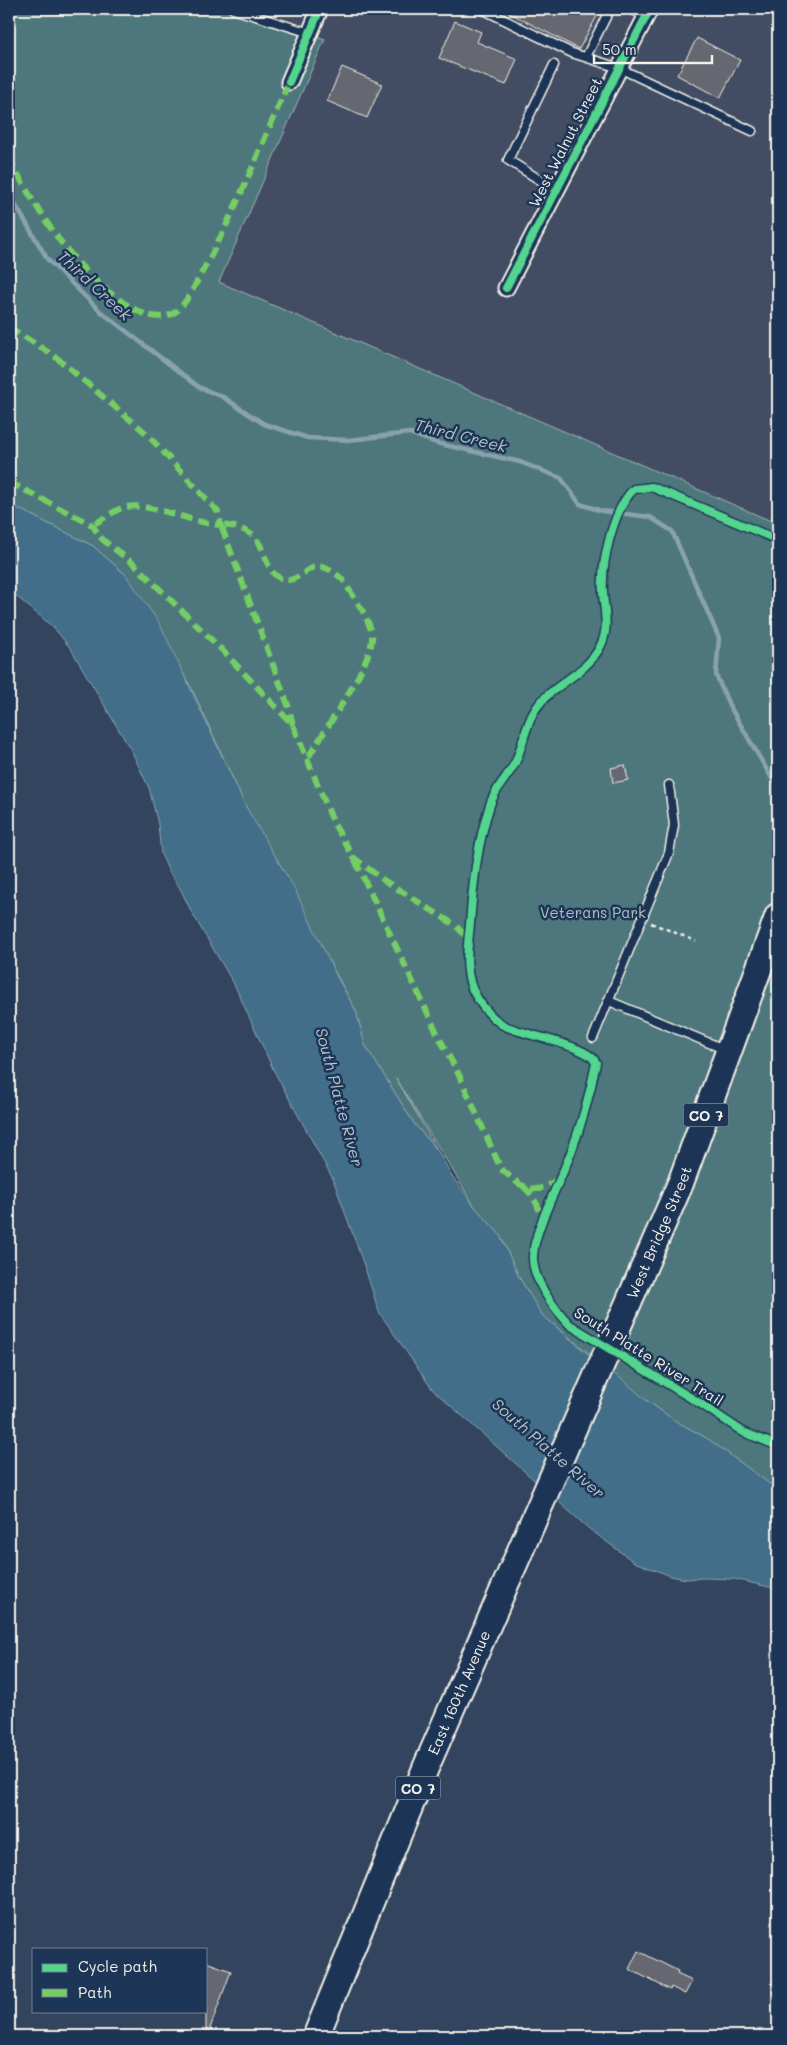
<svg xmlns="http://www.w3.org/2000/svg" width="787" height="2045" viewBox="0 0 787 2045" font-family="Mali,sans-serif">
<style>
.built{fill:#424e63}
.green{fill:#4e777b;stroke:#a1b4b2}
.water{fill:#436e89;stroke:#8aa2af}
.lines{fill:none;stroke-linecap:round;stroke-linejoin:round}
.stream{stroke:#8aa2af;stroke-width:4.5}
.building{fill:#65676f;stroke:#f4f1e8}
.lane-casing{stroke:#f4f1e8;stroke-width:11}
.street-casing{stroke:#f4f1e8;stroke-width:19}
.primary-casing{stroke:#f4f1e8;stroke-width:29}
.path{stroke:#f4f1e8;stroke-width:2.5;stroke-dasharray:4 4;stroke-linecap:butt}
.lane{stroke:#1d3557;stroke-width:8}
.street{stroke:#1d3557;stroke-width:15}
.primary{stroke:#1d3557;stroke-width:25}
.quiet{stroke:#74ce65;stroke-width:6;stroke-dasharray:12 6;stroke-linecap:butt}
.cycleway-casing{stroke:#1d3557;stroke-width:11}
.cycleway{stroke:#53d58f;stroke-width:8}
.labels{text-anchor:middle;dominant-baseline:central;stroke-width:5;stroke-linejoin:round;paint-order:stroke}
.shield{fill:#1d3557;stroke:#b4b9bc;stroke-width:1}
.shield-label{font-size:14px;font-weight:bold;fill:#f4f1e8}
.street-label{font-size:15px;fill:#f4f1e8;stroke:#1d3557}
.park-label{font-size:15px;fill:#b2c0bc;stroke:#1d3557}
.water-label{font-size:16px;font-style:italic;fill:#b6c3c7;stroke:#1d3557}
</style>
<rect width="100%" height="100%" fill="#33445e"/>
<filter id="ink" filterUnits="userSpaceOnUse"><feTurbulence type="fractalNoise" baseFrequency=".02" numOctaves="2"/><feDisplacementMap in="SourceGraphic" scale="10" xChannelSelector="R" yChannelSelector="G"/><feConvolveMatrix kernelMatrix="1 2 1 2 8 2 1 2 1" color-interpolation-filters="sRGB"/></filter>
<g filter="url(#ink)">
<path class="built" d="M 233,9 L 778,9 L 778,524 L 219,282 L 325,40 Z"/>
<path class="green" d="M 9,9 L 233,9 L 325,39 L 219,282 L 778,524 L 778,1490 L 708,1439 L 674,1420 L 646,1400 L 542,1315 L 519,1277 L 500,1235 L 475,1207 L 396,1078 L 438,1151 L 415,1125 L 365,1045 L 356,1011 L 246,807 L 191,687 L 126,575 L 93,546 L 9,504 Z"/>
<path class="water" d="M 9,504 L 93,546 L 126,575 L 160,624 L 246,807 L 294,888 L 338,979 L 356,1011 L 365,1045 L 415,1125 L 438,1151 L 452,1176 L 475,1207 L 500,1235 L 519,1277 L 542,1315 L 607,1370 L 618,1376 L 646,1400 L 674,1420 L 708,1439 L 778,1490 L 778,1589 L 734,1579 L 703,1578 L 686,1579 L 671,1576 L 634,1562 L 588,1528 L 432,1389 L 379,1312 L 366,1271 L 333,1179 L 274,1071 L 234,984 L 192,913 L 180,888 L 169,872 L 161,854 L 158,824 L 149,788 L 132,752 L 71,649 L 54,628 L 9,590 Z"/>
<g class="lines">
<path class="stream" d="M 9,194 L 48,260 L 100,311 L 199,387 L 223,397 L 264,424 L 308,438 L 349,440 L 409,433 L 436,443 L 520,462 L 561,478 L 580,504 L 602,511 L 650,517 L 672,531 L 719,638 L 716,675 L 729,705 L 774,782 L 778,784"/>
</g>
<path class="building" d="M 502,9 L 601,9 L 579,49 Z
M 455,21 L 481,32 L 477,42 L 517,59 L 506,85 L 439,58 Z
M 697,38 L 740,60 L 720,98 L 677,75 Z
M 342,67 L 382,84 L 367,118 L 327,101 Z
M 625,765 L 628,780 L 613,783 L 611,768 Z
M 638,1951 L 678,1971 L 677,1974 L 692,1981 L 685,1994 L 671,1987 L 670,1990 L 629,1969 Z
M 206,1962 L 231,1971 L 208,2034 L 206,2034 Z"/>
<g class="lines">
<g class="lane-casing">
<path id="lane" d="M 233,9 L 310,33
M 482,9 L 572,53 L 619,68 L 752,131
M 630,9 L 646,16
M 586,57 L 610,9
M 554,65 L 508,160 L 556,190
M 609,1001 L 726,1050
M 593,1038 L 669,853 L 674,825 L 669,785"/>
</g>
<g class="street-casing">
<path id="street" d="M 289,82 L 320,9
M 506,288 L 650,9"/>
</g>
<g class="primary-casing">
<g id="primary">
<path id="s1" d="M 316,2036 L 426,1767 L 681,1182 L 778,916"/>
</g>
</g>
<path class="path" d="M 651,923 L 696,941"/>
<use href="#lane" class="lane"/>
<use href="#street" class="street"/>
<use href="#primary" class="primary"/>
<path class="quiet" d="M 9,158 C 39,214 74,272 129,306 C 143,315 163,323 178,310 C 190,298 198,279 206,265 C 238,206 262,143 289,82
M 9,327 L 57,358 L 146,433 L 218,512 L 221,525 C 192,524 148,500 122,508 C 112,512 102,520 92,525
M 9,482 L 92,525 L 103,540 L 134,564 L 222,650 L 293,725 L 334,824 L 354,858 L 385,881 L 455,925 L 468,938
M 293,725 L 289,708 L 221,525 C 277,529 255,568 282,579 C 303,587 310,547 343,580 C 353,597 369,616 372,635 C 375,661 322,733 308,758
M 355,860 L 439,1037 L 460,1077 L 501,1169 L 519,1184 L 529,1188 L 539,1189 L 558,1180
M 523,1186 C 533,1195 540,1206 541,1220"/>
<g class="cycleway-casing">
<path id="cycleway" d="M 289,82 L 320,9
M 506,288 L 650,9
M 596,1063 C 590,1045 521,1035 503,1025 C 490,1017 478,1002 472,988 C 464,967 468,946 470,924 C 473,884 477,844 490,805 C 495,788 507,778 515,763 C 523,746 525,726 535,710 C 551,684 585,676 600,647 C 610,629 604,611 603,592 C 601,563 613,509 634,489 L 652,487 L 778,540
M 596,1063 C 590,1094 581,1126 570,1155 C 560,1182 532,1233 533,1259 C 534,1283 555,1309 570,1325 L 701,1404 L 743,1432 L 778,1446"/>
</g>
<use href="#cycleway" class="cycleway"/>
</g>
</g>
<g class="labels">
<g class="shield">
<rect x="683.5" y="1103.5" width="45" height="23" rx="4"/>
<rect x="395.5" y="1776.5" width="45" height="23" rx="4"/>
</g>
<g class="shield-label">
<text x="706" y="1115">CO 7</text>
<text x="418" y="1788">CO 7</text>
</g>
<g class="street-label">
<text transform="translate(565 142) rotate(-63)">West Walnut Street</text>
<text stroke="none"><textPath href="#s1" startOffset="874">West Bridge Street</textPath></text>
<text transform="translate(649 1356) rotate(32)">South Platte River Trail</text>
<text stroke="none"><textPath href="#s1" startOffset="372">East 160th Avenue</textPath></text>
</g>
<g class="park-label">
<text x="593" y="912">Veterans Park</text>
</g>
<g class="water-label">
<text transform="translate(95 285) rotate(43)">Third Creek</text>
<text transform="translate(461 435) rotate(14)">Third Creek</text>
<text transform="translate(340 1097) rotate(75)">South Platte River</text>
<text transform="translate(549 1448) rotate(41)">South Platte River</text>
</g>
</g>
<rect width="787" height="2045" fill="none" stroke="#1d3557" stroke-width="30"/>
<rect x="15" y="15" width="757" height="2015" fill="none" stroke="#f4f1e8" stroke-width="2" filter="url(#ink)"/>
<rect x="32" y="1948" width="175" height="65" fill="#1d3557" stroke="#738091"/>
<rect x="42" y="1964" width="25" height="8" fill="#53d58f" stroke="#738091"/>
<text x="78" y="1972" font-size="15" fill="#f4f1e8">Cycle path</text>
<rect x="42" y="1989" width="25" height="8" fill="#74ce65" stroke="#738091"/>
<text x="78" y="1998" font-size="15" fill="#f4f1e8">Path</text>
<path d="M594 55v8h118v-8" fill="none" stroke="#f4f1e8" stroke-width="2.5"/>
<text x="602" y="55" font-size="15" fill="#f4f1e8" stroke="#1d3557" stroke-width="4" paint-order="stroke">50 m</text>
</svg>
